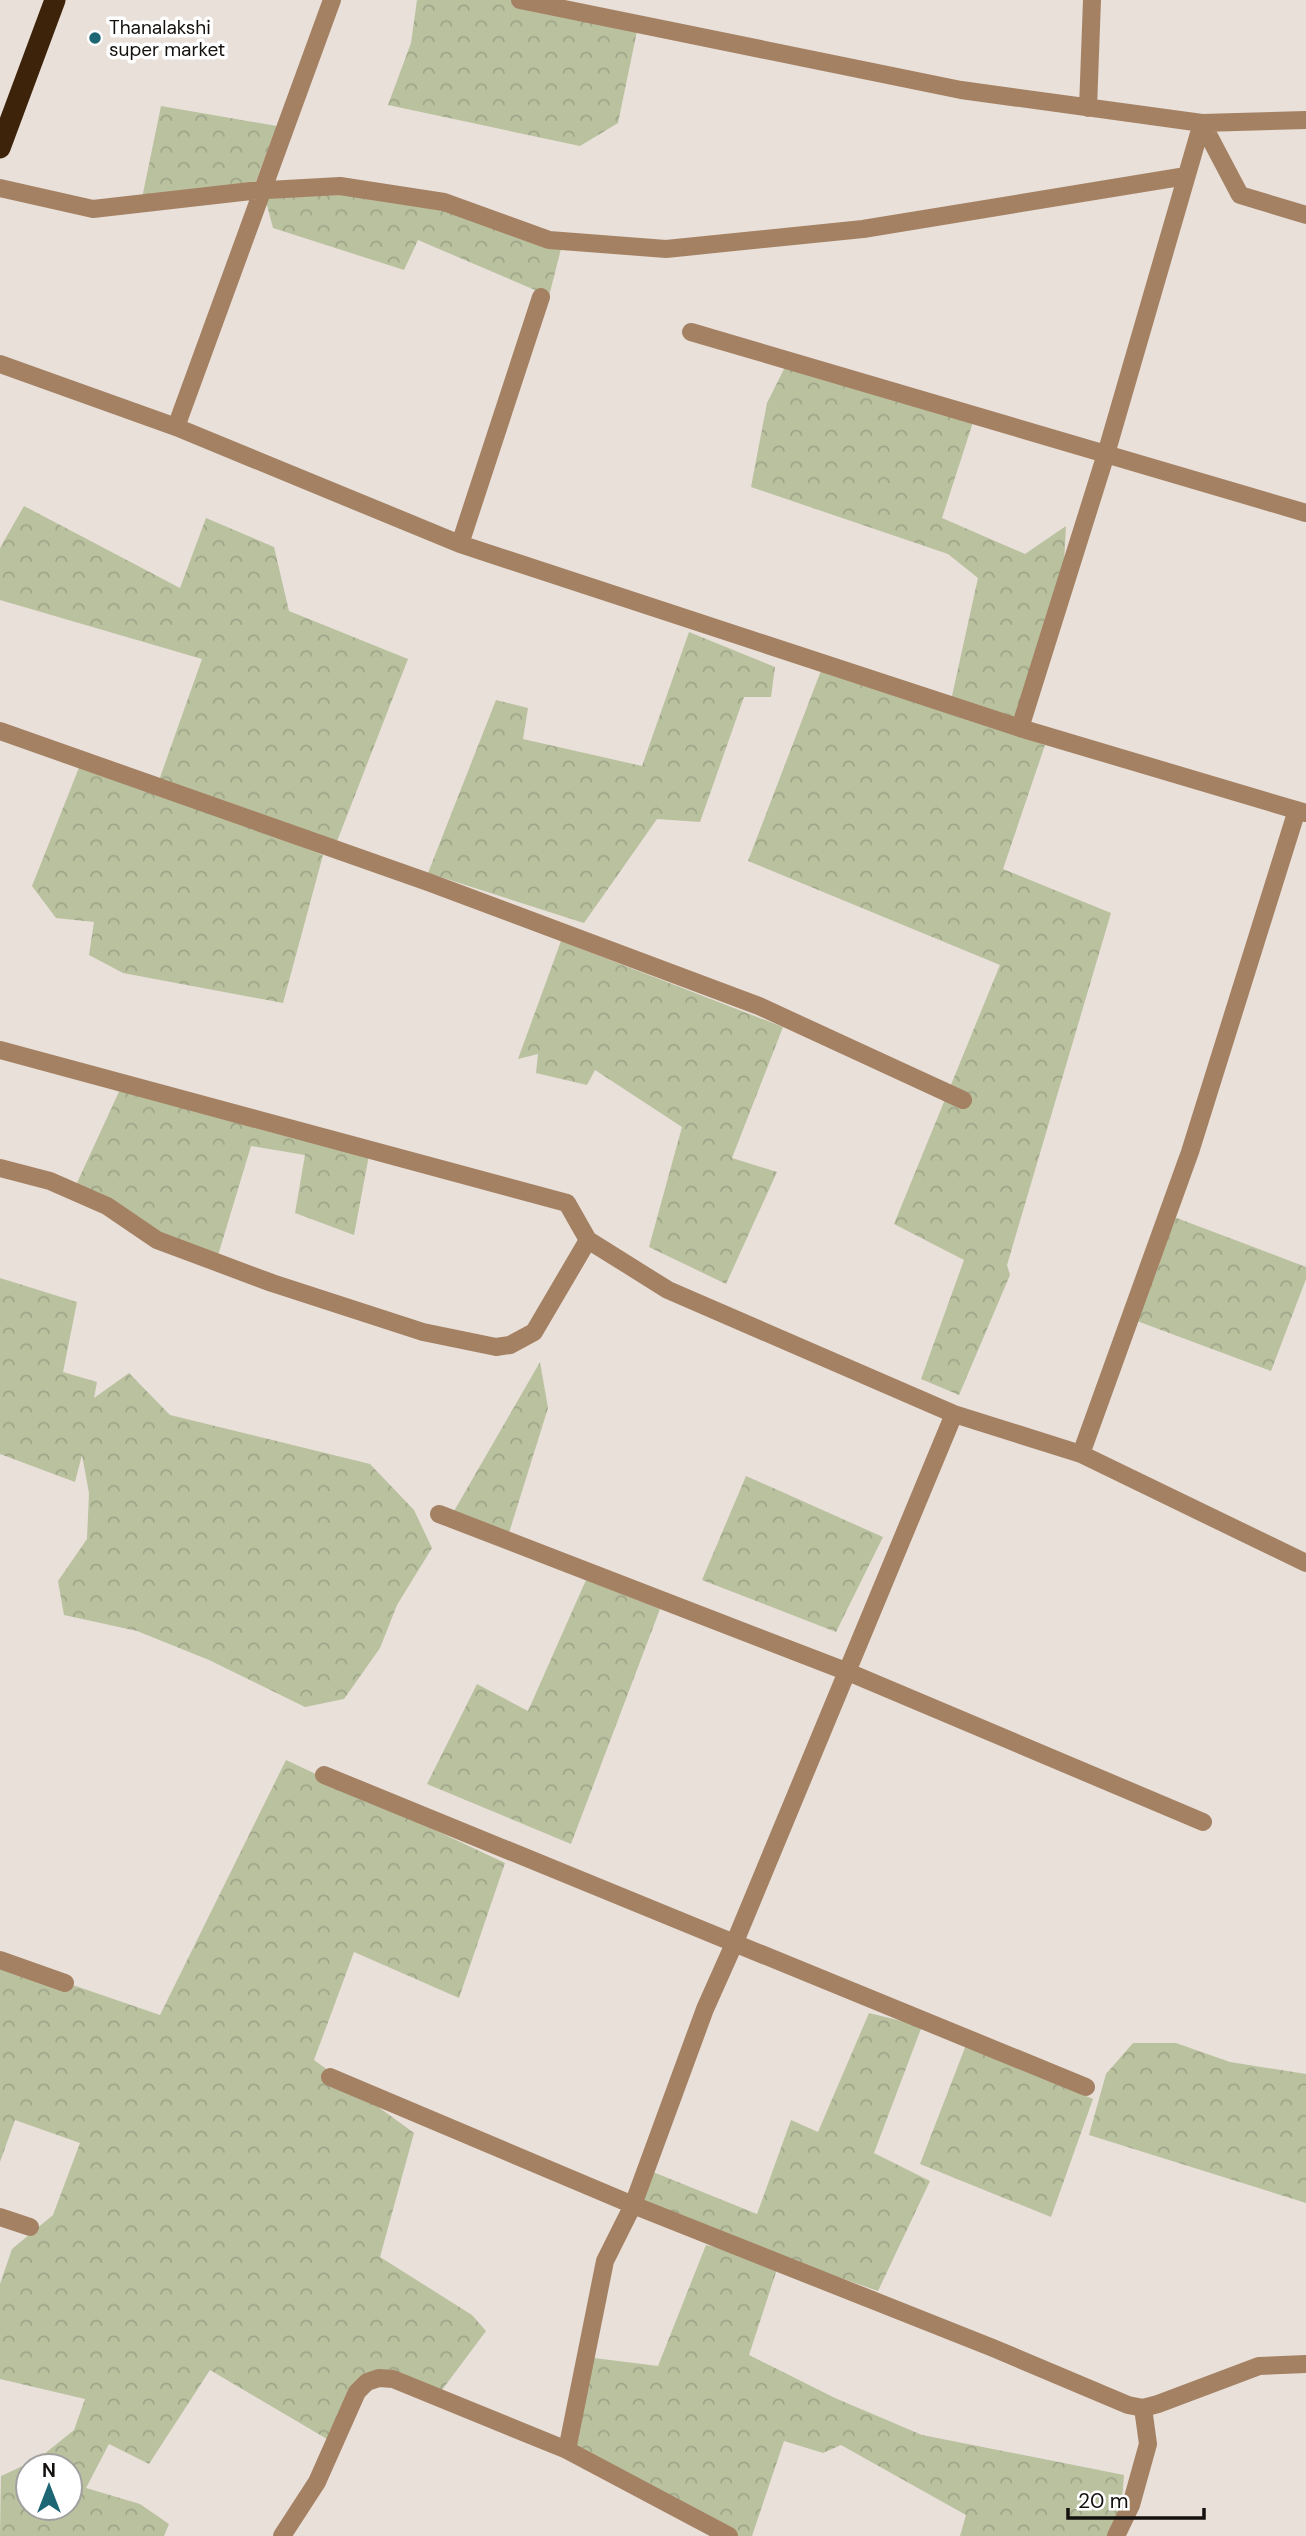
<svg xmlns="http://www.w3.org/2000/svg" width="1306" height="2536" viewBox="0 0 1306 2536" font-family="'DM Sans',sans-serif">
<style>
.forest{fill:url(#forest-crowns);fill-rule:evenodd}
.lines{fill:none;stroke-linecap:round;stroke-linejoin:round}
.lane{stroke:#a58164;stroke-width:18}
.street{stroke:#a58164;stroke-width:18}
.highway{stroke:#3e230b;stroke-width:21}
.poi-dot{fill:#1f6675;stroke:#fff;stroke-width:2.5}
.labels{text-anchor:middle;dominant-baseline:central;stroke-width:7;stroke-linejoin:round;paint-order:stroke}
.poi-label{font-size:19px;fill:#14110f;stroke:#fff;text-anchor:start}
</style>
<defs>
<pattern id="forest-crowns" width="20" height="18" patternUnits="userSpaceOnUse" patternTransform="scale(1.75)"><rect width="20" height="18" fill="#bac19f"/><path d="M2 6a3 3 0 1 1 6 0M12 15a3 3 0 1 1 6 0" fill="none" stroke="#9fa588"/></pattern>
</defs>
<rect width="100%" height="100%" fill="#e8e0d9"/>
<path class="forest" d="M 417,0 L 521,0 L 637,31 L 618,123 L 580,146 L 388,105 L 411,43 Z
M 161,106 L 277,126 L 254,186 L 141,203 Z
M 340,186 L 450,204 L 562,245 L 549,296 L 418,240 L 404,270 L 273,228 L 263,190 Z
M 788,361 L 975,416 L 942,518 L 1025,554 L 1066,526 L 1064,563 L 1022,721 L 950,705 L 978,578 L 948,554 L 751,487 L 767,403 Z
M 24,506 L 180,588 L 206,518 L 274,547 L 289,611 L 408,659 L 334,849 L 157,786 L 202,659 L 0,600 L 0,548 Z
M 689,632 L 775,667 L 771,697 L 744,697 L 700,822 L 657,819 L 584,923 L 428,873 L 496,700 L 528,708 L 523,739 L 642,766 Z
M 822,668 L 1045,745 L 1003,869 L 1111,913 L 1007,1265 L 1010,1275 L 959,1395 L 921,1379 L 964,1260 L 894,1224 L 1000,965 L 748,861 Z
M 82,760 L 323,855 L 283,1003 L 123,973 L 89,955 L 94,922 L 56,918 L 32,886 Z
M 561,941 L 783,1027 L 732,1158 L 777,1172 L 726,1284 L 649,1247 L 682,1127 L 595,1070 L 587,1085 L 536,1073 L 538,1054 L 518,1059 Z
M 123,1083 L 370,1150 L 354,1235 L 295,1213 L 305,1155 L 251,1146 L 216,1262 L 157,1240 L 76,1185 Z
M 1174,1217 L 1306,1267 L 1306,1279 L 1271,1371 L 1137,1321 Z
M 0,1278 L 77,1302 L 63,1372 L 97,1382 L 94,1398 L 129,1373 L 170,1415 L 370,1464 L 414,1510 L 432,1548 L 397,1605 L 380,1648 L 344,1699 L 305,1707 L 209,1660 L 137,1631 L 64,1615 L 58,1581 L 87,1539 L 89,1493 L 82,1455 L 75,1482 L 0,1454 Z
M 540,1362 L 548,1408 L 509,1533 L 450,1518 Z
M 746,1476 L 883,1537 L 836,1632 L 702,1580 Z
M 586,1580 L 660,1609 L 571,1844 L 427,1784 L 477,1684 L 528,1711 Z
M 286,1760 L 505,1863 L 459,1998 L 354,1952 L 314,2060 L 414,2133 L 380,2257 L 472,2315 L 486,2331 L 442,2390 L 379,2378 L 327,2439 L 210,2370 L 149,2464 L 109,2444 L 86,2488 L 140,2504 L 169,2524 L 164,2536 L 0,2536 L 1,2476 L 38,2459 L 74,2430 L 85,2399 L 0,2379 L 0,2284 L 12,2249 L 53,2215 L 80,2143 L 15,2120 L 0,2162 L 0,1960 L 160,2015 ZM 28,2466 L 70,2466 L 70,2508 L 28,2508 Z
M 869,2013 L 922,2026 L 874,2153 L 930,2181 L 878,2291 L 633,2205 L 653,2172 L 757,2214 L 791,2120 L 818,2132 Z
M 1133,2043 L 1176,2043 L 1230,2062 L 1306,2074 L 1306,2203 L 1089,2135 L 1106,2074 Z
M 966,2045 L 1093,2099 L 1051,2217 L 920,2164 Z
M 706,2245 L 779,2263 L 749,2355 L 835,2398 L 922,2435 L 1124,2475 L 1119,2536 L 960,2536 L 966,2515 L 841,2445 L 823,2453 L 784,2441 L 752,2536 L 729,2536 L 573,2453 L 586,2357 L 658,2366 Z"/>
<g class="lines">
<path class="lane" d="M 1116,2536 L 1131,2505 L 1148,2444 L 1143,2408"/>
<path class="street" d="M 520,0 L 961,90 L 1202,123 L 1240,195 L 1306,215
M 1088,108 L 1092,0
M 0,188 L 93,209 L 251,191 L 340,186 L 444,202 L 549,240 L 666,249 L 863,229 L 1186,176
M 691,332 L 1306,513
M 0,364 L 176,427 L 460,544 L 1020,728 L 1306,813
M 176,427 L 332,0
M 460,544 L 541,297
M 1020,728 L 1106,454 L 1202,123 L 1306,120
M 0,731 L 428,882 L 759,1006 L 963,1100
M 0,1050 L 567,1203 L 588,1240 L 668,1290 L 954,1414 L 1081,1454 L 1306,1563
M 0,1168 L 50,1181 L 107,1206 L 157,1240 L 272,1283 L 423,1332 L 496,1347 L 510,1345 L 534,1332 L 588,1240
M 1081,1454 L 1190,1152 L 1297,810
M 439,1514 L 848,1672 L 1203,1822
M 324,1775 L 1086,2087
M 0,1960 L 65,1983
M 330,2077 L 633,2205 L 993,2348 L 1128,2405 L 1143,2408 L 1158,2404 L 1259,2366 L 1306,2364
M 0,2217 L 30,2227
M 567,2450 L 605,2261 L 633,2205 L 705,2009 L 734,1944 L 954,1414
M 282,2536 L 317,2482 L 357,2392 L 367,2382 L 379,2378 L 393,2379 L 567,2450 L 729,2536"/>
<path class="highway" d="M 0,148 L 55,0"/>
</g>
<circle class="poi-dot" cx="95" cy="38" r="7"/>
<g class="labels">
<g class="poi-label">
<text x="109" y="27">Thanalakshi<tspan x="109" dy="22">super market</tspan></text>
</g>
</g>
<g transform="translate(49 2487)"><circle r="33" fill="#ffffff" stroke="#a1a09f" stroke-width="2"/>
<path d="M0-5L12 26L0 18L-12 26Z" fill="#1f6675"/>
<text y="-10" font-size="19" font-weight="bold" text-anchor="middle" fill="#14110f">N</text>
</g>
<path d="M1068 2508v10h136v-10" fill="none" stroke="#14110f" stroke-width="3.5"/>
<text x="1078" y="2508" font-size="21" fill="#14110f" stroke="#ffffff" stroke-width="5" paint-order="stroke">20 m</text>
</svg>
